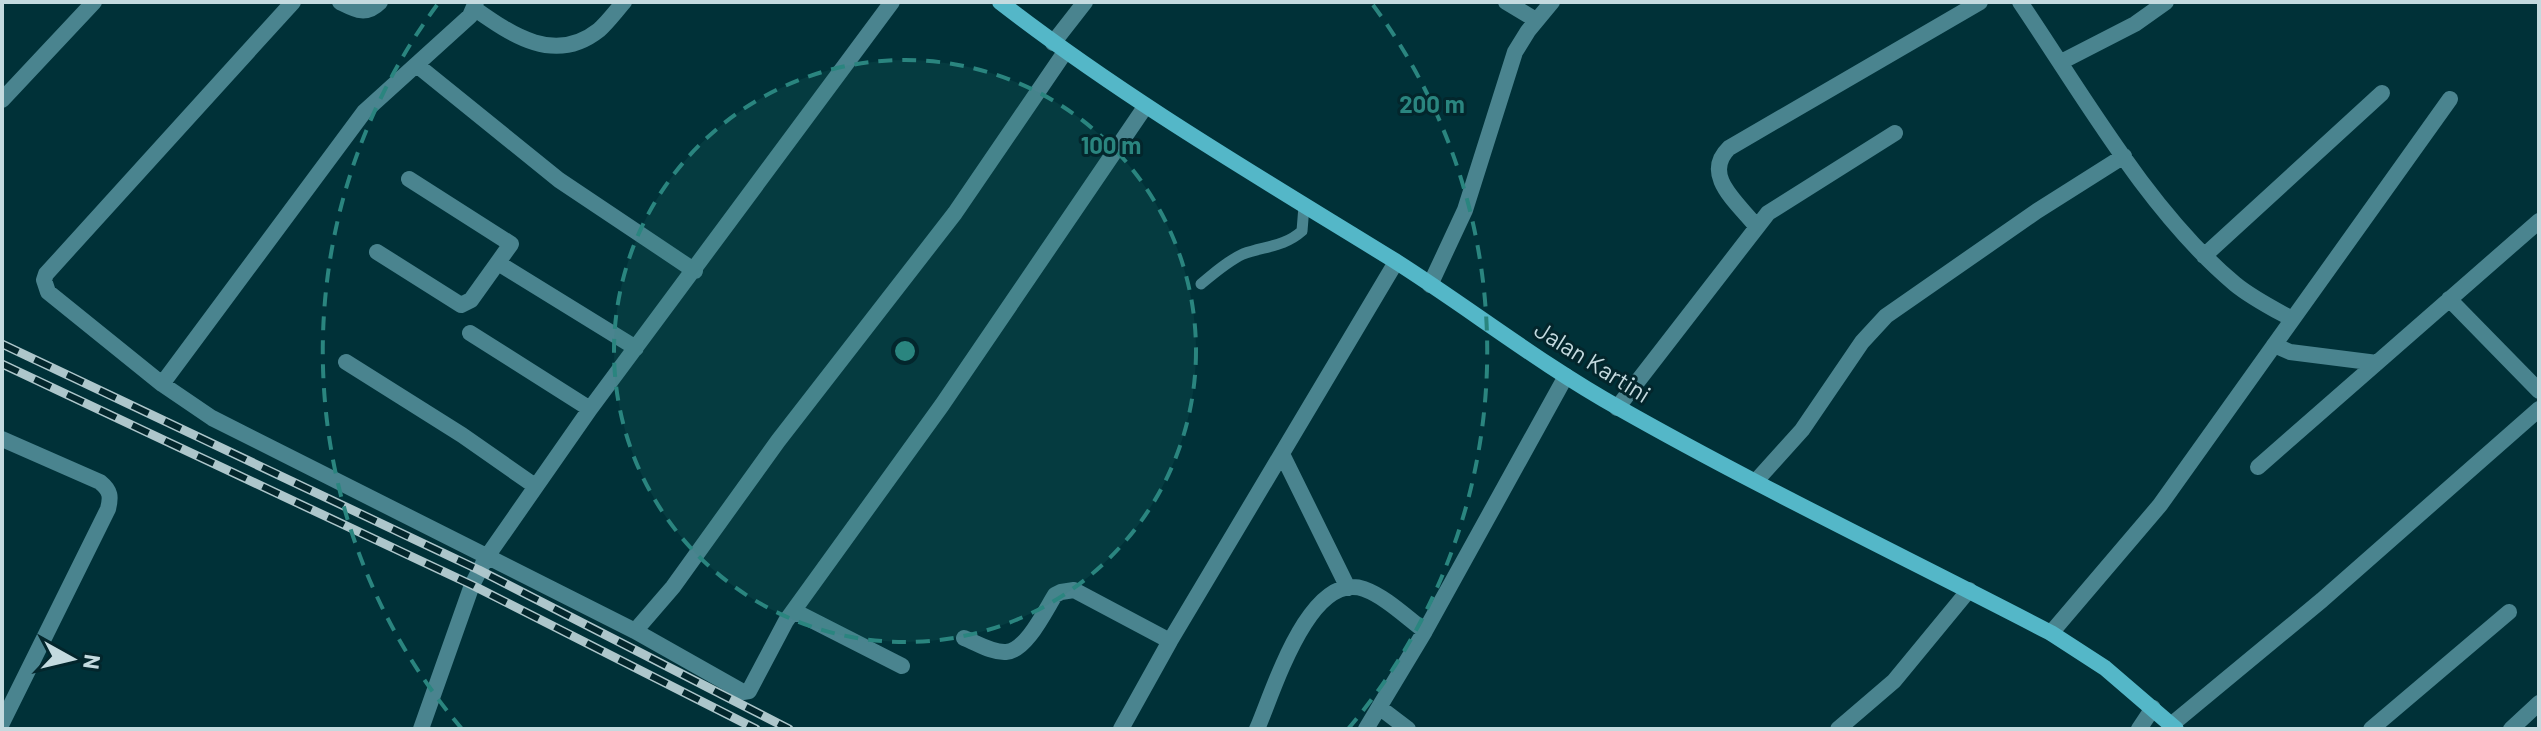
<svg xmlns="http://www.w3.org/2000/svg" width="2541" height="731" viewBox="0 0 2541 731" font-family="Barlow,sans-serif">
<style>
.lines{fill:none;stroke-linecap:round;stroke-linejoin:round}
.lane{stroke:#4a848f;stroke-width:11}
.street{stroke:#4a848f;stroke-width:16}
.secondary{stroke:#54b7c8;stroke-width:16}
.rail-casing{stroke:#adc6cb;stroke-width:9}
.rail{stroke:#03262c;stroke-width:6;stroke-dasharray:18;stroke-linecap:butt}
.ring{fill:none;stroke:#2a857f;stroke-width:4;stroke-dasharray:14 10}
.labels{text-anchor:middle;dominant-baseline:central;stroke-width:6;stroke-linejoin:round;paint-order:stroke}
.street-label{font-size:24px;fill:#c4dadf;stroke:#03262c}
.centre{fill:#2a857f;stroke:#03262c;stroke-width:4}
.ring-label{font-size:24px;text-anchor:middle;font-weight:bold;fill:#2a857f;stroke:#03262c;stroke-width:6;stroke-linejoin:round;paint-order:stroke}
</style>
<rect width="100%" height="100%" fill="#003138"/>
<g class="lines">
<path class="lane" d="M 1201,284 C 1214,273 1228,261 1243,254 C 1265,246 1284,247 1302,231 L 1304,206"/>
<path class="street" d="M 293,2 L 46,274 L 44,280 L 48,292 L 162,384 L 212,418 L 635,631 L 743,692 L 749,691 L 786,621 L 942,405 L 1145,107
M 340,2 C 356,10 366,16 380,2
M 1506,2 L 1536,20
M 2020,2 C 2083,95 2149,212 2235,284 C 2252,298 2272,308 2292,319
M 475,9 C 512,35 555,65 599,30 C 608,22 616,11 624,2
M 1053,43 L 1085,2
M 2061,62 L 2135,24 L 2166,2
M 418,66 L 559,180 L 695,271
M 2,100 L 94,2
M 1756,226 C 1738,203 1701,175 1729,148 L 1980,2
M 377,252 L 461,305 L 471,300 L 511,244 L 409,179
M 2204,256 L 2382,93
M 498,263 L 636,348
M 1430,285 L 1465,210 L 1515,52 L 1528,31 L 1552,2
M 2449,299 L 2539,391
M 470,333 L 590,409
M 2274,345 L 2290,352 L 2377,363
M 346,362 L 462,435 L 535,486
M 162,384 L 364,112 L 470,16 L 476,2
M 1617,408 L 1768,213 L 1895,133
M 2,439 L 100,482 C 111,491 111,497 108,509 L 2,723
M 1282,454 L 1348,588
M 2258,467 L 2539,221
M 1756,481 L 1802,430 L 1862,342 L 1886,316 L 2037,211 L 2124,156
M 794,611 L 902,666
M 635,631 L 673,587 L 778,441 L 955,213 L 1065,52
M 2051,633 L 2160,505 L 2450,99
M 964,638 C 977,643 992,653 1006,652 C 1026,651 1045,611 1055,595 L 1061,592 L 1074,590 L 1170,641
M 1379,707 L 1408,729
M 2171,725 L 2322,600 L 2539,409
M 421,729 L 472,585 L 486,558 L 590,409 L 892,2
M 1121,729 L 1170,641 L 1396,262
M 1257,729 C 1273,693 1309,570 1364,589 C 1386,597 1406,617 1425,631
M 1366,729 L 1425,631 L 1566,376
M 1838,729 L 1894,681 L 1969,590
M 2139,729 L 2153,708
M 2371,729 L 2509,612
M 2511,729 L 2539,703"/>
<path class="secondary" d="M 1000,2 C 1124,98 1259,177 1392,259 C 1468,307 1540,364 1619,408 C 1760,488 1907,558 2051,633 L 2105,668 L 2176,729"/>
<g class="rail-casing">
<path id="rail" d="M 2,344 L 479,570 L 789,729
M 2,364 L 472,585 L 756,729"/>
</g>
<use href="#rail" class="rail"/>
</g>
<circle cx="905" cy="351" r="291" fill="#2a857f" fill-opacity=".12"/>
<g class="ring">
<circle cx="905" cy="351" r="291"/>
<path d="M462 729A582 582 0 0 1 437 5M1373 5A582 582 0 0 1 1348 729"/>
</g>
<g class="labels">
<g class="street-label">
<text transform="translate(1593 361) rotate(32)">Jalan Kartini</text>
</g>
</g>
<circle cx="905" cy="351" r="12" class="centre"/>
<g class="ring-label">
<text x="1432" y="113">200 m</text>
<text x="1111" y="154">100 m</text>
</g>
<rect width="2541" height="731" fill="none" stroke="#c4dadf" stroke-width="8"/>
<g transform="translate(72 659) rotate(98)" stroke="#03262c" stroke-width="6" paint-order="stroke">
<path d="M0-6L14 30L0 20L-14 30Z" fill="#c4dadf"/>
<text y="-12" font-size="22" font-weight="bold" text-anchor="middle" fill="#c4dadf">N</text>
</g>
</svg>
